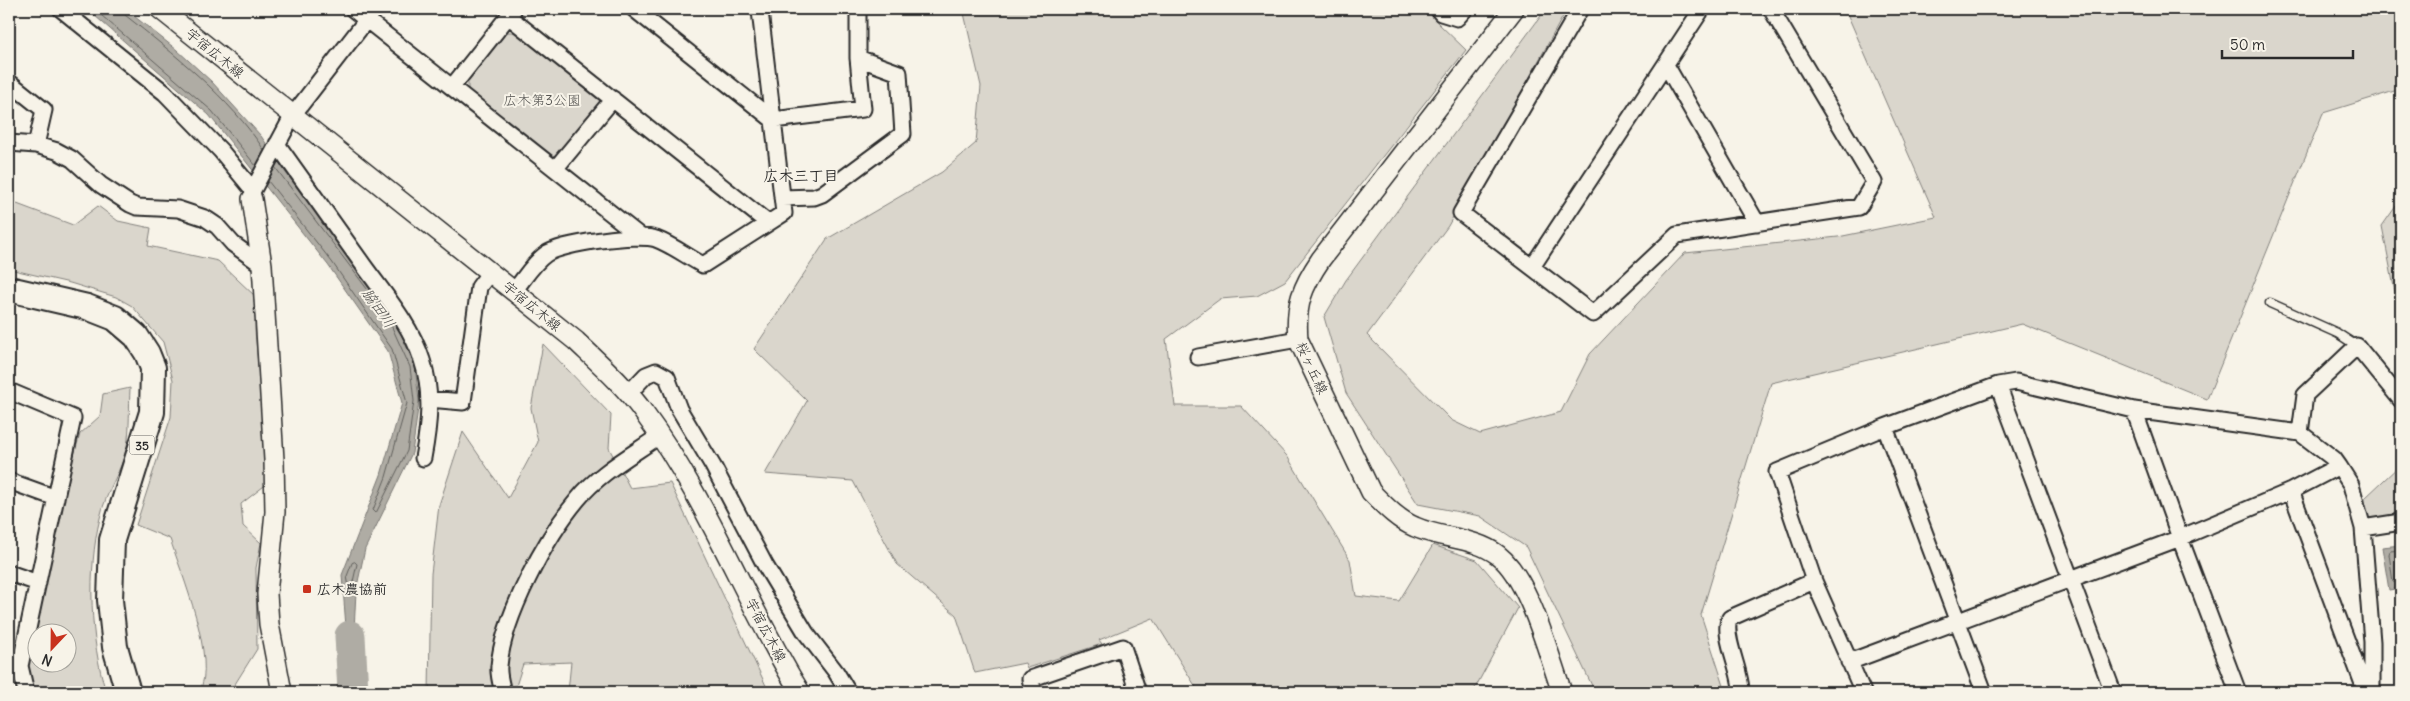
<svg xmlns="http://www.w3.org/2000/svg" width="2410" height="701" viewBox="0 0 2410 701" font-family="Delius,'Klee One',sans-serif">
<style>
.green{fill:#dad6cc;stroke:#82807c;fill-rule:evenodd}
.water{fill:#afaca4;stroke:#7a7874}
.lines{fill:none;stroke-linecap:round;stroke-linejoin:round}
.shore{stroke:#605f5b;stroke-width:1}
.river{stroke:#afaca4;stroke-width:31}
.service-casing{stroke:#2b2b2b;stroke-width:11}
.minor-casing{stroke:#2b2b2b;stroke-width:19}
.tertiary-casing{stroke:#2b2b2b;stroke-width:22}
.primary-casing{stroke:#2b2b2b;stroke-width:28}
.service{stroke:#f7f3e8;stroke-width:8}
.minor{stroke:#f7f3e8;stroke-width:15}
.tertiary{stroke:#f7f3e8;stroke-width:19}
.primary{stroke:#f7f3e8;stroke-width:24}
.poi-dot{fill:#c8321e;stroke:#f7f3e8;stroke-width:2}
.labels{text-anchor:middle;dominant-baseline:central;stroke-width:4;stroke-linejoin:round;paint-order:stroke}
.shield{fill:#f7f3e8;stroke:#686764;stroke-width:1}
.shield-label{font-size:12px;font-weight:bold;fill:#2b2b2b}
.street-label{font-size:14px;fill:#2b2b2b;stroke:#f7f3e8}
.park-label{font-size:14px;fill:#575653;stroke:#f7f3e8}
.poi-label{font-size:14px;font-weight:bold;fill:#2b2b2b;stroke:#f7f3e8;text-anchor:start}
.neighbourhood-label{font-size:15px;font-weight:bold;fill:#2b2b2b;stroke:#f7f3e8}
.water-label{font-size:15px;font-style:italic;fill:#53524f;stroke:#f7f3e8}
</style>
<rect width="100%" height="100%" fill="#f7f3e8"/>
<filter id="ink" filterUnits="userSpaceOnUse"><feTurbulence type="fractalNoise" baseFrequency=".02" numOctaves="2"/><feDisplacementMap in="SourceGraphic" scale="10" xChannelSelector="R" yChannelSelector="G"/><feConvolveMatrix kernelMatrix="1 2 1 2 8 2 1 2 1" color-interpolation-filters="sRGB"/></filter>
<g filter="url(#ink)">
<path class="green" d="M 963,9 L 1428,9 L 1437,22 L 1466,50 L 1285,281 L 1257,296 L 1220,299 L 1166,339 L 1175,406 L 1241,406 L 1287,456 L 1350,560 L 1356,596 L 1399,601 L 1433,545 L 1477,560 L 1518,608 L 1473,692 L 1199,692 L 1153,618 L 1099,640 L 1102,644 L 1027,668 L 1025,663 L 975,673 L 956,615 L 897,564 L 853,481 L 765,474 L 807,401 L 754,349 L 827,239 L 942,172 L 976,143 L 981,86 Z
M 1546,9 L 1567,9 L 1448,226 L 1367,335 L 1451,420 L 1480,434 L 1561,412 L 1590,354 L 1685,253 L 1838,237 L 1936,217 L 1845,9 L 2401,9 L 2401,89 L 2323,113 L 2207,399 L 2022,324 L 1771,383 L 1701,615 L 1726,692 L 1595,692 L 1526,547 L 1480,516 L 1418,504 L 1346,393 L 1324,317 L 1346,280 Z
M 507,32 L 517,32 L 600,97 L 601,108 L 561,157 L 552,157 L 468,91 L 468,80 Z
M 2401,199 L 2401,323 L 2382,226 Z
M 9,201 L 73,225 L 98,206 L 118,221 L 151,228 L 148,246 L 218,261 L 256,297 L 255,330 L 268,483 L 241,504 L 243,526 L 261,543 L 256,568 L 257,649 L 230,692 L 199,692 C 218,662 181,572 170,539 L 136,525 L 171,417 L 173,380 L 163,342 L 132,306 L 116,297 L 70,283 L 9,269 Z
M 543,344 L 611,415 L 609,448 L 630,488 L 670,483 L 769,692 L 568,692 L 571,662 L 523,664 L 514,692 L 429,692 L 431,574 L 439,505 L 463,432 L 508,498 L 538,442 L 531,408 Z
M 130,388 C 129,407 130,428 127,446 C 122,471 105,493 100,518 C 87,571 90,640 106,692 L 33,692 L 27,665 L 72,462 L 80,434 L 100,416 L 103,394 ZM 38,634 L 68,634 L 68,664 L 38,664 Z
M 2401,464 L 2401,515 L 2373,521 L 2366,517 L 2365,498 Z"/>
<path class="water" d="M 87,9 L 125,9 L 177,50 L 212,82 L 261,136 L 286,173 L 391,311 L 415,366 L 419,401 L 412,453 L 365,549 L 356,591 L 351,692 L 342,575 L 381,475 L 402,403 L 388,351 L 328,265 L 209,115 Z
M 2401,545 L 2401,588 L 2389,590 L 2382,547 Z"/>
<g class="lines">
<path class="shore" d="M 94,9 L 212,111 L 256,166
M 123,9 L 125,15 C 173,53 230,98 264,150
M 268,181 L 332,262 L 392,349 L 407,403 L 386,477 L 373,510 L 376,513 L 407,451 L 414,401 L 410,367 L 386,314 L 275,167
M 2401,550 L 2390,551 L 2389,554 L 2393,582 L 2401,584
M 355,562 L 357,564 L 352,586 L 349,587 L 347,576 L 352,563 Z"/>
<path class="river" d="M 350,636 L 353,692"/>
<g class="service-casing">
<path id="service" d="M 2270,303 L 2337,333 L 2357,346"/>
</g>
<g class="minor-casing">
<path id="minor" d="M 61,9 L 165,93 L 221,151 L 253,190
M 353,9 L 641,237
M 634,9 L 773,120 L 863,109 L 858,58 L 858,9
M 1438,9 L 1441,13 L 1457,18 L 1465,9
M 1580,9 L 1461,213 L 1593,314 L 1677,235 L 1859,207 L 1874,182 L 1771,9
M 508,16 L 768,223
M 1666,65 L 1757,223
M 9,82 L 44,110 L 36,145
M 452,87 L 514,9
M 9,143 L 36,145 L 57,151 L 72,159 L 101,185 L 130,204 L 137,207 L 178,209 L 205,218 L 217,226 L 233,244 L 262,265
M 277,144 C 306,185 335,225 364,266 C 385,295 411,325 422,360 C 433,392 429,426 423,458
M 555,169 L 613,99
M 252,198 L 253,190 L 293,115 L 375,9
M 782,198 L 814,197 L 822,194 L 903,134 L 899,73 L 858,58
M 1532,267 L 1702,9
M 514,291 C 524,279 533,263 546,254 C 562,243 638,233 656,239 C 672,245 688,257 703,265 L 784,213 L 760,11 L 757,9
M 1198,357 L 1298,339
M 1998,385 L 2113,692
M 9,391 L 73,418 L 20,666 L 26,692
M 628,394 L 646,375 L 656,371 L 667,377 L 679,409 L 713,466 L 765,565 L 806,633 L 836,672 L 848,692
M 429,399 L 463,402 L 479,287 L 490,272
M 2134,410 L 2180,538 L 2238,692
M 1885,427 L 1984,692
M 2300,433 L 2305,395 L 2357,346 L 2401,400
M 9,481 L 56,498
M 2291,491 L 2366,692
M 2363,528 L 2401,522
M 9,573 L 38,583
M 1814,581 L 1777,472 L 1885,427 L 1998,385 L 2016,382 L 2134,410 L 2300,433 L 2334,459 L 2339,466
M 1849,662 L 2180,538 L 2291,491 L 2339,466 L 2351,485 L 2363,528 L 2372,642 L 2372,692
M 503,692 C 501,684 498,675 499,666 C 503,617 546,537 578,499 C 599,473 632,455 659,436
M 1034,692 L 1030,679 L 1123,647 L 1138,692
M 1741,692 C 1742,672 1721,634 1730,618 L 1814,581 L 1863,692"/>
</g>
<g class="tertiary-casing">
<path id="tertiary" d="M 160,9 L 576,341 C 600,364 625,386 644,413 C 707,498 745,602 800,692
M 1514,9 L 1321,259 C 1302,287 1295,305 1298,339 L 1371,492 C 1384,505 1398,520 1415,527 C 1442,539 1474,537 1498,555 C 1530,580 1548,654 1562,692
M 252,199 L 262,265 L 274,460 L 275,512 L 267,594 L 269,624 L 282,692"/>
</g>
<g class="primary-casing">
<path id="primary" d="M 9,289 L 87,307 L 115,318 L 136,336 L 147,353 L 153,368 L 152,412 L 112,540 L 110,600 L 115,647 L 128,692"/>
</g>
<use href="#service" class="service"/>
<use href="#minor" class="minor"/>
<use href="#tertiary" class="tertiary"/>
<use href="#primary" class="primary"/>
</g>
</g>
<rect class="poi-dot" x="302" y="584" width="10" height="10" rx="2.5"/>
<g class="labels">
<rect class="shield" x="129.5" y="435.5" width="25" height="19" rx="4"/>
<g class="shield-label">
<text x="142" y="445">35</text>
</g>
<g class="street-label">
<text transform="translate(215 53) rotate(39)">宇宿広木線</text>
<text transform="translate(532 306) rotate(39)">宇宿広木線</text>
<text transform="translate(1312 368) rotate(65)">桜ヶ丘線</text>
<text transform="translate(766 630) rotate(62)">宇宿広木線</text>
</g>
<g class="park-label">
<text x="542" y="100">広木第3公園</text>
</g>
<g class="poi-label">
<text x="317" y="589">広木農協前</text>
</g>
<g class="neighbourhood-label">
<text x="801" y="175">広木三丁目</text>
</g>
<g class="water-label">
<text transform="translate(379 308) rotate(55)">脇田川</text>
</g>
</g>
<rect width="2410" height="701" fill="none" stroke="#f7f3e8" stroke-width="30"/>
<rect x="15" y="15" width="2380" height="671" fill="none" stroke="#2b2b2b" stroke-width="2" filter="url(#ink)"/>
<g transform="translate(52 648) rotate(202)"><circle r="24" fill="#f7f3e8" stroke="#a5a39c"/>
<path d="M0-4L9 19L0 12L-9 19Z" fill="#c8321e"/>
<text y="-8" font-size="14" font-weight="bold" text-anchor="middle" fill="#2b2b2b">N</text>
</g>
<path d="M2222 50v8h131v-8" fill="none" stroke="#2b2b2b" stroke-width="2.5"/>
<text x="2230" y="50" font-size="15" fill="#2b2b2b" stroke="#f7f3e8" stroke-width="4" paint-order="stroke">50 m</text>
</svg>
